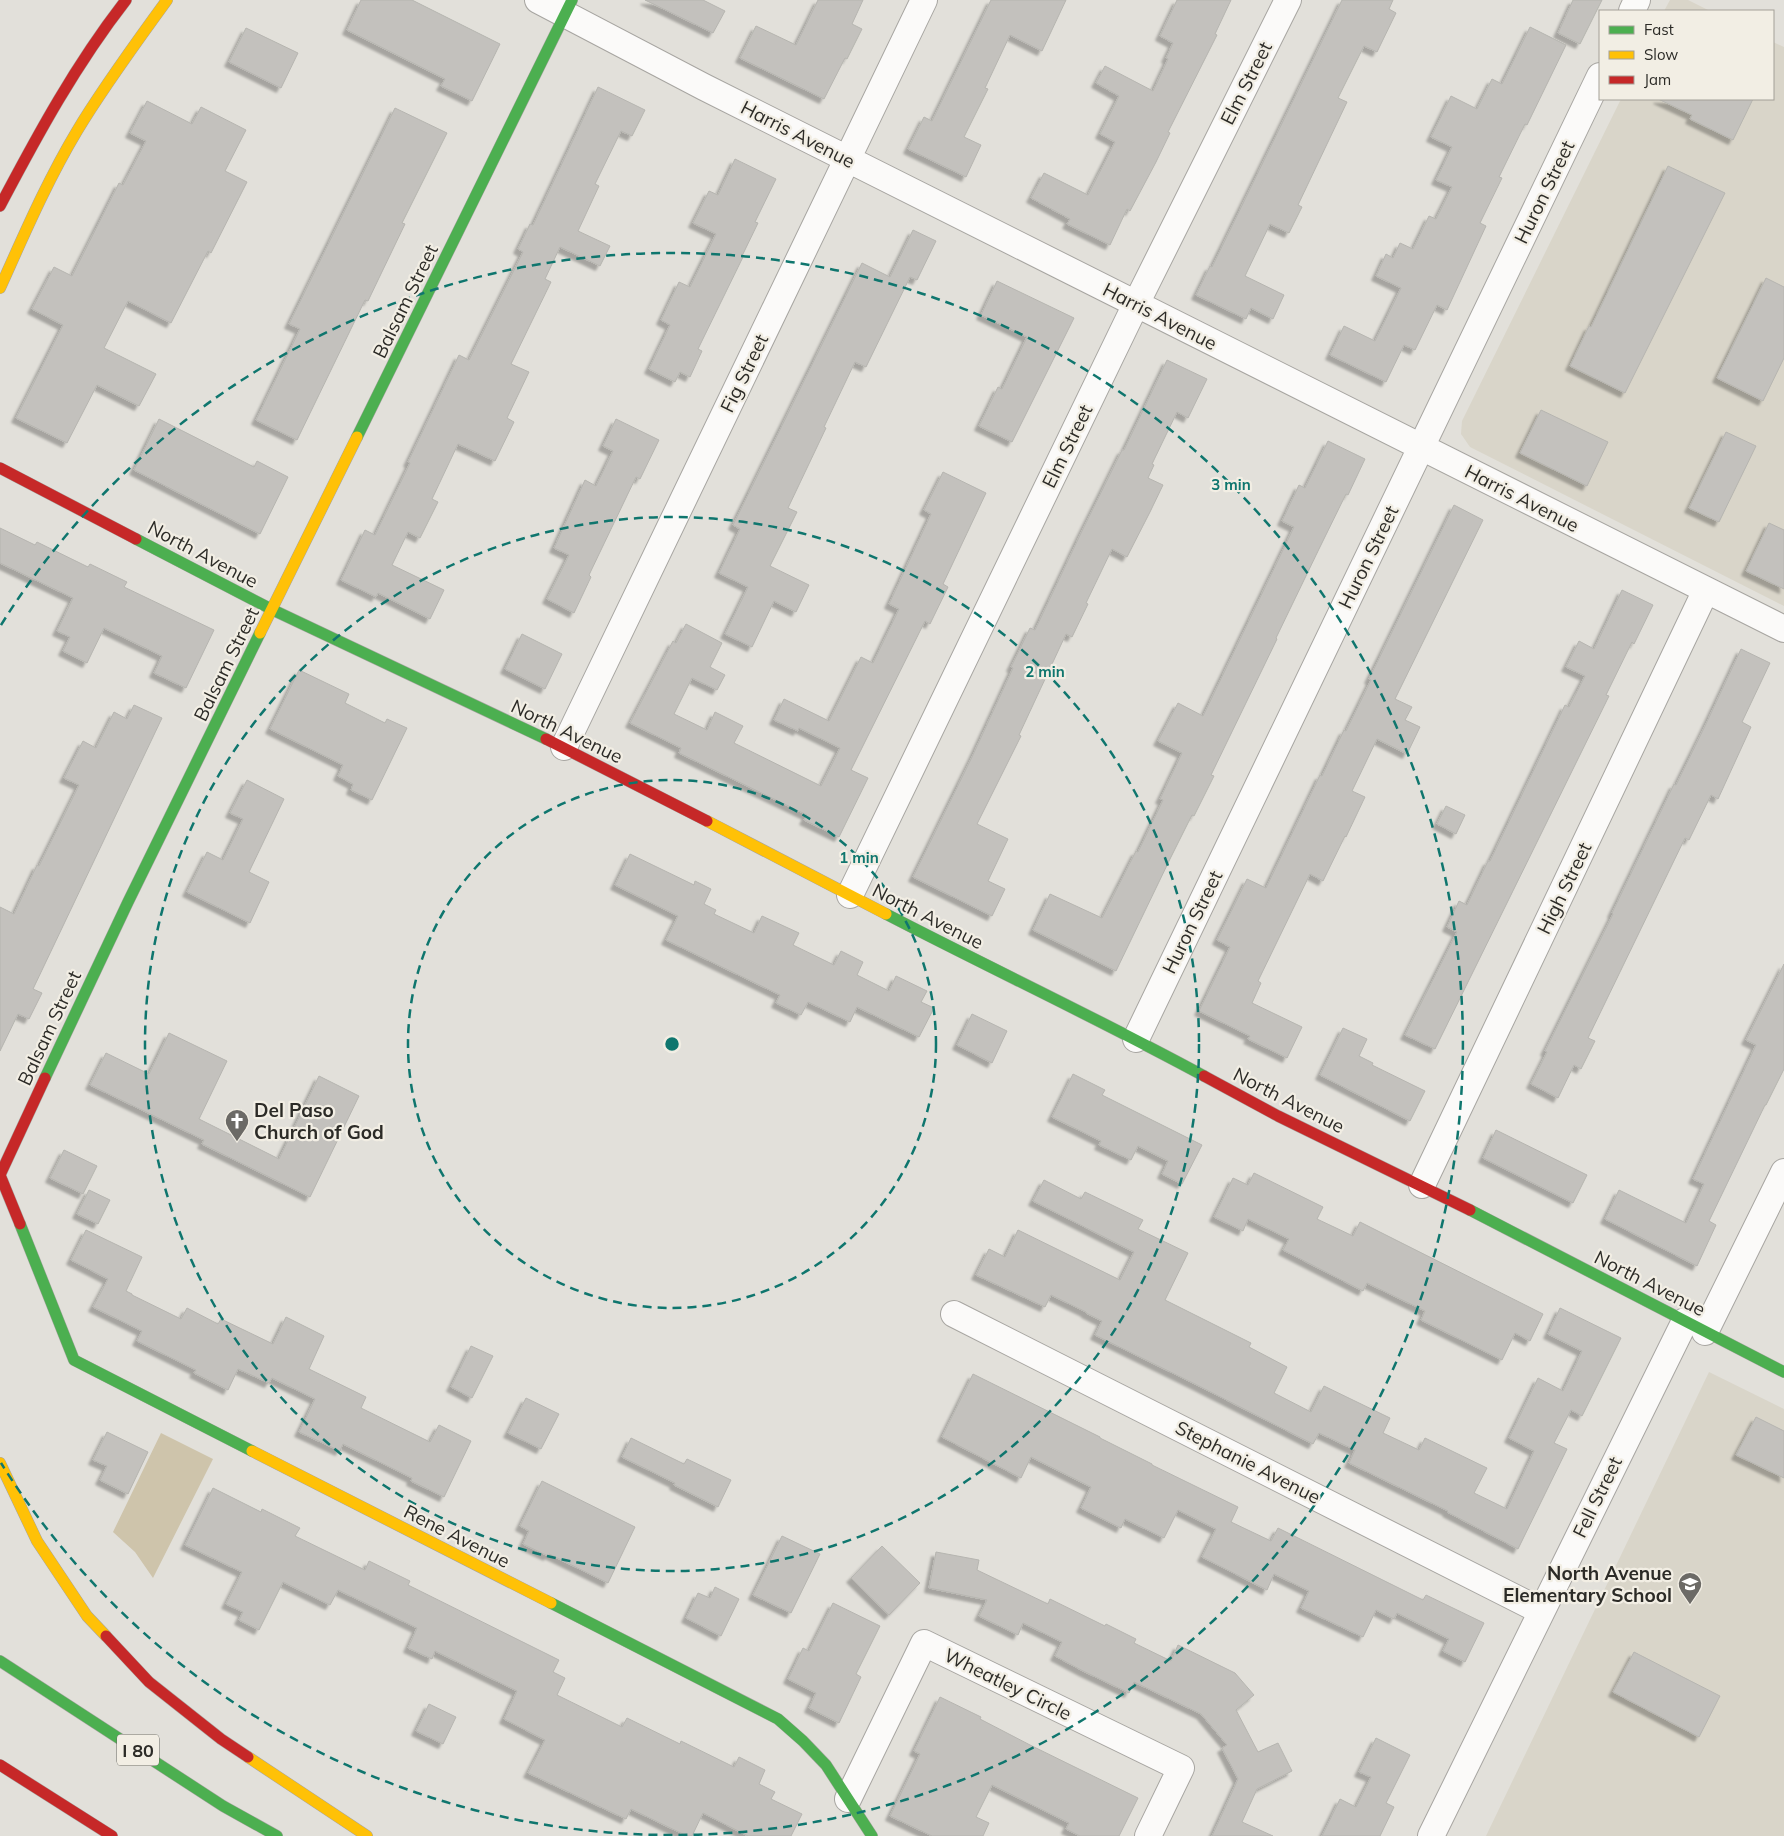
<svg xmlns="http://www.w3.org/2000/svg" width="1784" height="1836" viewBox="0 0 1784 1836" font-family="Mulish,sans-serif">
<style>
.built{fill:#d9d5c9}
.green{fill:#cec4ab}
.building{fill:#c3c1bd;stroke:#b6b5b0;filter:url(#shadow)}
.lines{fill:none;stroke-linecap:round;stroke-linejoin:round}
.street-casing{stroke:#a7a5a1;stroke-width:28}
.fast-casing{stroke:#a7a5a1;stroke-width:12}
.slow-casing{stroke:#a7a5a1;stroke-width:12}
.jam-casing{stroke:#a7a5a1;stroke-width:12}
.street{stroke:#fbfaf9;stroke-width:26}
.fast{stroke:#4caf50;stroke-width:11}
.slow{stroke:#ffc107;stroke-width:11}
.jam{stroke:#c62828;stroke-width:11}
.ring{fill:none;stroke:#0f766e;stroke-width:2.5;stroke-dasharray:9 6}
.labels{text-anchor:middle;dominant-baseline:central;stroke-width:4.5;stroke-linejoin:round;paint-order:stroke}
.shield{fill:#f2eee4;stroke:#676660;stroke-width:1}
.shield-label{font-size:18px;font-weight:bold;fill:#2c2b27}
.street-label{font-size:19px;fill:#2c2b27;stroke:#f2eee4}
.poi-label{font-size:19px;font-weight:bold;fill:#2c2b27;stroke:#f2eee4;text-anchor:start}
.centre{fill:#0f766e;stroke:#f2eee4;stroke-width:2.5}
.ring-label{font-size:15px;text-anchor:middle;font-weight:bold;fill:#0f766e;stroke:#f2eee4;stroke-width:4.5;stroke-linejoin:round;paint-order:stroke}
</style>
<defs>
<filter id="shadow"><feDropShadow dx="-4.5" dy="4.5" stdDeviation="1" flood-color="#0004"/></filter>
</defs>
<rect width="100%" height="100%" fill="#e2e0da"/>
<path class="built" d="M 1670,0 L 1688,0 L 1710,11 L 1664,11 Z
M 1773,42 L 1784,47 L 1784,606 L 1470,447 L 1461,434 L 1462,421 L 1621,99 L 1773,99 Z
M 1709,1372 L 1784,1409 L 1784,1836 L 1486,1836 Z"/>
<path class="green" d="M 161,1433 L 213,1459 L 153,1578 L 135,1552 L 113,1532 Z"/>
<path class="building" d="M 361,0 L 412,0 L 500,44 L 472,101 L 441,86 L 445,79 L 347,30 Z
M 645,0 L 703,0 L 725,11 L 713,33 Z
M 818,0 L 863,0 L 852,24 L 862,29 L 847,59 L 845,58 L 824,99 L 740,58 L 756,26 L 796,45 Z
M 991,0 L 1066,0 L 1042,51 L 1010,35 L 985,88 L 988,89 L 964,137 L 981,145 L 966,177 L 908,149 L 924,117 L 932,121 Z
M 1177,0 L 1231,0 L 1215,34 L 1217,35 L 1168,132 L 1170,133 L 1156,162 L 1130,211 L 1127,209 L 1110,245 L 1067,224 L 1070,219 L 1031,198 L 1044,173 L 1088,195 L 1115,142 L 1100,134 L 1119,96 L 1096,83 L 1105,66 L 1153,91 L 1168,59 L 1166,58 L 1173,43 L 1160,36 Z
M 1342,0 L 1393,0 L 1389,9 L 1396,13 L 1377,52 L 1364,46 L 1338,98 L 1347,102 L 1298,205 L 1302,207 L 1289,233 L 1270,224 L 1245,276 L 1284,295 L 1273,319 L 1251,308 L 1246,319 L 1196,295 L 1210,266 L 1212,267 Z
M 1573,0 L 1602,0 L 1580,44 L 1558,33 Z
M 1530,27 L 1566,45 L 1527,125 L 1525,124 L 1499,177 L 1502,178 L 1480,223 L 1486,226 L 1447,310 L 1437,305 L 1415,350 L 1404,345 L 1386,382 L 1330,355 L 1344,326 L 1375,341 L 1401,288 L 1376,276 L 1386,254 L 1393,258 L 1400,243 L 1413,249 L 1429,216 L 1436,219 L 1452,187 L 1436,180 L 1452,147 L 1431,137 L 1451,96 L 1477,109 L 1492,79 L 1502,84 Z
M 246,28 L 298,53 L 281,88 L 229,62 Z
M 598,87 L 645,110 L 632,136 L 621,131 L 595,184 L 599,186 L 578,231 L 610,246 L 600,266 L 560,247 L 545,279 L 551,282 L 511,364 L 529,372 L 507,418 L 514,422 L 495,461 L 458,444 L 432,499 L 438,502 L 420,538 L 408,532 L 392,565 L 444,590 L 430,619 L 378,593 L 376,597 L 341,580 L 365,530 L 375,535 L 410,463 L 408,462 L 459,355 L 469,360 L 523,252 L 518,249 L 530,224 L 533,225 Z
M 1658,99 L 1753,99 L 1733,140 L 1690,119 L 1692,115 Z
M 147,101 L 192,124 L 201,107 L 246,130 L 225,171 L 247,182 L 211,253 L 208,251 L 171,323 L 128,301 L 104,348 L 156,374 L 139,406 L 97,385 L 67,443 L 16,418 L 63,325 L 32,309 L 54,267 L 72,276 L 119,183 L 123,185 L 146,141 L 130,133 Z
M 395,108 L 447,133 L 402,223 L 405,224 L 379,278 L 368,301 L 365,300 L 297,440 L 256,420 L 300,329 L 289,324 Z
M 735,159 L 776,179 L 755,222 L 758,223 L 742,256 L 743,257 L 698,349 L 702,351 L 690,377 L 680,372 L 675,382 L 649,369 L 670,325 L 661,320 L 679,282 L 690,287 L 716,234 L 693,223 L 709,191 L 718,195 Z
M 1668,166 L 1725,193 L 1625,393 L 1570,366 L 1589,326 L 1591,327 Z
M 913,230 L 936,241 L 917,280 L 910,277 L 866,367 L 855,362 L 824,427 L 826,428 L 788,508 L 797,512 L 770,566 L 809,585 L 796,612 L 774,601 L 752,647 L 725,634 L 748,587 L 719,573 L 740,529 L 733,525 L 862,263 L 890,277 Z
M 1766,278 L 1784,287 L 1784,358 L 1763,401 L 1717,378 Z
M 997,281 L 1074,318 L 1012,442 L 979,426 L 998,387 L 1002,389 L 1027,337 L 981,315 Z
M 1167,360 L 1207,379 L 1188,418 L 1177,412 L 1152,464 L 1154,465 L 1148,478 L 1163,485 L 1150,512 L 1127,557 L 1112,549 L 1086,603 L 1088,604 L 1072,637 L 1066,634 L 1019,735 L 1021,736 L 977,824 L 1008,839 L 988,881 L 1005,889 L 992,916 L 913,877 L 972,757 L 1013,668 L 1011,667 L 1030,628 L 1035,630 L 1081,533 L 1122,450 L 1124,450 Z
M 1541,410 L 1608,442 L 1587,486 L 1520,453 Z
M 159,419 L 254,467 L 257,461 L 288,477 L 260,534 L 134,470 Z
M 616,419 L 659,440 L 640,479 L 636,477 L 589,575 L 591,577 L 574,613 L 547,599 L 569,555 L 554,548 L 585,480 L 596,486 L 613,451 L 603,446 Z
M 1726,432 L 1756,446 L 1719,522 L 1689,508 Z
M 1328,441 L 1365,459 L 1348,495 L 1346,494 L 1319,549 L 1276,638 L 1277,639 L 1211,775 L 1214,776 L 1194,816 L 1192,815 L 1170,859 L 1116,971 L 1033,930 L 1050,894 L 1102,918 L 1136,851 L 1138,852 L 1163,800 L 1160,799 L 1182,753 L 1158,741 L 1178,703 L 1203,716 L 1294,527 L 1282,521 L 1299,485 L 1305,488 Z
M 943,472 L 986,493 L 943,584 L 948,587 L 930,624 L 925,621 L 851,770 L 868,778 L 839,837 L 804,820 L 807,815 L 679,753 L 681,748 L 630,723 L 673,641 L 676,643 L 686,624 L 722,643 L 710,667 L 725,675 L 717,690 L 692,678 L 674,714 L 707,730 L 715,712 L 743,726 L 734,743 L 821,786 L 840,748 L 799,728 L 798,731 L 774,720 L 784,699 L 829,721 L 861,657 L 873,663 L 899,609 L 889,604 L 931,514 L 924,510 Z
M 1454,505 L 1483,520 L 1395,699 L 1412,707 L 1405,720 L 1420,727 L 1407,754 L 1377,739 L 1352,791 L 1365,797 L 1346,837 L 1345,836 L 1323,881 L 1310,874 L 1258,981 L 1261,983 L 1252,1003 L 1302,1027 L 1287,1058 L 1248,1039 L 1250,1036 L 1199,1011 L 1230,947 L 1217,940 L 1247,879 L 1266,888 L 1320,775 L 1322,776 L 1344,730 L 1346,731 L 1371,680 L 1369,679 Z
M 1769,523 L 1784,530 L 1784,589 L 1746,571 Z
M 0,528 L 35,545 L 37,542 L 88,567 L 90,564 L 127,582 L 124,587 L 214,630 L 186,688 L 154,673 L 162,656 L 104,628 L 87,663 L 63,651 L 70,637 L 57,631 L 73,598 L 0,563 Z
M 1622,590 L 1653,605 L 1634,644 L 1632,642 L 1606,695 L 1609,696 L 1435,1049 L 1405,1035 L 1457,932 L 1447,927 L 1459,901 L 1467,905 L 1488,861 L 1490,861 L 1565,705 L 1569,707 L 1585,676 L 1566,667 L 1579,641 L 1594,649 Z
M 522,634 L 562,654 L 545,689 L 505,669 Z
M 1741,649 L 1770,663 L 1742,722 L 1751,727 L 1718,799 L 1711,795 L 1689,840 L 1685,838 L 1588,1038 L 1595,1041 L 1581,1069 L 1574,1065 L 1558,1098 L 1531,1084 L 1547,1052 L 1545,1051 L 1613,914 L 1612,913 L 1674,784 L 1676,785 L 1705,726 Z
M 299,670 L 349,694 L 345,703 L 385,723 L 387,719 L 407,728 L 372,800 L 351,790 L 353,784 L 338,776 L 343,765 L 270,729 Z
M 134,705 L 162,718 L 33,989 L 42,993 L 29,1019 L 18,1014 L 0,1051 L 0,907 L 14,914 L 37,865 L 39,866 L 79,785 L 64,778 L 83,741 L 96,748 L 114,712 L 127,719 Z
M 247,780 L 284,799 L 249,872 L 269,882 L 250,923 L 187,892 L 207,852 L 223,860 L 243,819 L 230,813 Z
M 1446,806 L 1465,815 L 1456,834 L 1437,824 Z
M 630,854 L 694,885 L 695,881 L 711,889 L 704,904 L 716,910 L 714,914 L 754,933 L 762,916 L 799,933 L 793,945 L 834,965 L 841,951 L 863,962 L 857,975 L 889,991 L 896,976 L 927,991 L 921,1002 L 934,1008 L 919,1037 L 857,1007 L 850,1022 L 808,1002 L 801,1015 L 776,1003 L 780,995 L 666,940 L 678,916 L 615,885 Z
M 1784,964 L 1784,1069 L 1766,1105 L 1765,1105 L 1709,1221 L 1716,1225 L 1697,1266 L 1605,1219 L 1619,1190 L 1686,1223 L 1704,1184 L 1693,1179 L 1756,1045 L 1746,1040 Z
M 972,1014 L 1007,1031 L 992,1063 L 957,1045 Z
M 1343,1028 L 1367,1039 L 1359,1056 L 1373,1063 L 1372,1065 L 1425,1091 L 1410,1121 L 1320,1075 Z
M 169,1033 L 227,1061 L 199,1119 L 279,1159 L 319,1076 L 359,1096 L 310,1197 L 202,1144 L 204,1140 L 90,1085 L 106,1053 L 149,1074 Z
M 1073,1074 L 1105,1090 L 1102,1095 L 1202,1145 L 1182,1184 L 1162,1174 L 1168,1161 L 1138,1146 L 1131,1160 L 1099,1145 L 1101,1141 L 1052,1117 Z
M 1496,1130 L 1587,1175 L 1573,1203 L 1483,1158 Z
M 64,1150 L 97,1166 L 83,1194 L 50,1178 Z
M 1254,1173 L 1323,1207 L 1317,1219 L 1353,1236 L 1360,1222 L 1543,1314 L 1530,1341 L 1515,1333 L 1502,1360 L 1421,1320 L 1425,1311 L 1367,1283 L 1363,1291 L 1283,1250 L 1289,1239 L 1248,1219 L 1243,1231 L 1214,1217 L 1233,1178 L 1248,1185 Z
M 1044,1180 L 1081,1199 L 1085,1192 L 1143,1220 L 1138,1229 L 1188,1253 L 1165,1300 L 1251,1343 L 1249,1347 L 1287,1367 L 1274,1393 L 1311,1412 L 1324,1386 L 1390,1418 L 1383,1433 L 1419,1450 L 1425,1438 L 1487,1468 L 1474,1493 L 1507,1509 L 1534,1451 L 1509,1438 L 1525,1405 L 1538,1378 L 1563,1391 L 1582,1351 L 1548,1334 L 1560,1308 L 1621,1338 L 1582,1416 L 1571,1410 L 1554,1443 L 1567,1449 L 1518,1549 L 1447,1512 L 1448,1511 L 1349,1463 L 1355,1450 L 1319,1433 L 1313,1444 L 1197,1385 L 1095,1335 L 1102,1321 L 1086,1313 L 1086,1312 L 1051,1295 L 1045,1307 L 976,1275 L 989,1249 L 1005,1257 L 1018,1230 L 1120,1280 L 1134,1252 L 1033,1201 Z
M 89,1190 L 110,1200 L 98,1224 L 77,1214 Z
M 86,1230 L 142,1257 L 126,1291 L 132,1294 L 132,1295 L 181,1319 L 187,1308 L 218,1324 L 221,1319 L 273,1344 L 286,1317 L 324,1336 L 309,1369 L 366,1397 L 361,1408 L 430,1442 L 439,1425 L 471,1441 L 444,1497 L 411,1481 L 412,1478 L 343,1444 L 340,1451 L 299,1432 L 315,1399 L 272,1378 L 269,1383 L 238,1369 L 228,1390 L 194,1373 L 196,1370 L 137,1341 L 142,1331 L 93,1307 L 108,1279 L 71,1260 Z
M 471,1346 L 493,1356 L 472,1398 L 451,1387 Z
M 973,1374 L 1100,1437 L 1100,1438 L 1152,1464 L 1152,1465 L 1238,1507 L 1231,1522 L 1271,1541 L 1278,1528 L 1423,1600 L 1426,1595 L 1484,1623 L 1465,1662 L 1443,1651 L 1449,1639 L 1397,1613 L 1394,1619 L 1376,1610 L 1363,1637 L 1301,1608 L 1309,1591 L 1274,1574 L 1267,1590 L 1202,1557 L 1216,1529 L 1178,1510 L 1164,1538 L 1125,1519 L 1121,1528 L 1081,1508 L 1091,1487 L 1031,1457 L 1021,1478 L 942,1437 Z
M 526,1398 L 559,1414 L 541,1449 L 508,1433 Z
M 1756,1417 L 1784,1431 L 1784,1478 L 1736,1455 Z
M 107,1432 L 148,1452 L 128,1494 L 100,1480 L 107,1466 L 93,1460 Z
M 631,1438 L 684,1464 L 687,1459 L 731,1480 L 718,1507 L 674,1485 L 675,1483 L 622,1457 Z
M 542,1481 L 635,1527 L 608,1583 L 549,1554 L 548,1556 L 523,1544 L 529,1531 L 520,1526 Z
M 213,1488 L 261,1512 L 262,1509 L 300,1528 L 295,1536 L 365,1570 L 369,1561 L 410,1581 L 408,1585 L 559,1660 L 553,1672 L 565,1678 L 557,1695 L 622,1727 L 627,1718 L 680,1744 L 681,1741 L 734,1767 L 739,1757 L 765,1770 L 759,1784 L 775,1792 L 771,1799 L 802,1814 L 791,1836 L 748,1836 L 703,1813 L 692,1836 L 687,1836 L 631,1809 L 626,1819 L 528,1773 L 545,1740 L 504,1719 L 517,1691 L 435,1651 L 432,1659 L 408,1648 L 417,1628 L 338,1590 L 330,1605 L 283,1582 L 259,1630 L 239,1620 L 243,1612 L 226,1604 L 242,1572 L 185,1545 Z
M 782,1536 L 820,1554 L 791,1613 L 753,1595 Z
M 882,1546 L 920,1583 L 889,1615 L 851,1578 Z
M 936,1552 L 979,1560 L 977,1570 L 1048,1604 L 1050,1599 L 1105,1626 L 1106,1624 L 1136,1639 L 1134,1643 L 1171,1661 L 1178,1645 L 1235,1673 L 1254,1695 L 1236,1710 L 1258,1752 L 1278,1743 L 1292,1771 L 1257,1789 L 1242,1822 L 1273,1836 L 1212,1836 L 1238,1779 L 1222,1748 L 1227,1745 L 1201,1714 L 1134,1682 L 1129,1693 L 1083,1671 L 1055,1656 L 1062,1642 L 1023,1623 L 1018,1635 L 979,1616 L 987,1600 L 929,1588 Z
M 715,1587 L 739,1599 L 721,1636 L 686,1618 L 698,1593 L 710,1598 Z
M 833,1603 L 880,1626 L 856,1674 L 861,1677 L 839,1723 L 809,1708 L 816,1693 L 788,1679 L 803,1648 L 809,1651 Z
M 1634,1652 L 1720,1696 L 1699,1737 L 1613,1692 Z
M 940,1697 L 981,1717 L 980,1719 L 1032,1746 L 1138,1798 L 1119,1836 L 1080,1836 L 1066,1829 L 1069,1823 L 992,1785 L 976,1817 L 989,1823 L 983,1836 L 932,1836 L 890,1816 L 920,1754 L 914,1751 Z
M 429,1704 L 456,1717 L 443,1744 L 416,1731 Z
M 1376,1738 L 1410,1755 L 1386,1803 L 1394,1807 L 1380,1836 L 1322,1836 L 1340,1799 L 1356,1807 L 1371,1777 L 1359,1772 Z"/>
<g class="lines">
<g class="street-casing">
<path id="street" d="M 538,0 L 704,87 L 1784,629
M 1632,11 L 1637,0
M 564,747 L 924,0
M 850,895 L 1136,304 L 1288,0
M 1136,1039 L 1600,76
M 1422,1185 L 1706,590
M 954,1314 L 1541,1611
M 1705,1332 L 1784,1172
M 848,1799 L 924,1643 L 1181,1768 L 1148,1836
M 1431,1836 L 1685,1321"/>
</g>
<g class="fast-casing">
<path id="fast" d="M 357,437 L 572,0
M 136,539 L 273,610 L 546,739
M 886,914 C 992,969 1099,1019 1204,1076
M 45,1078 L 128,902 L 260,633
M 1470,1210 L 1784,1372
M 20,1224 L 74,1360 L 252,1451
M 551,1603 L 778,1719 L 803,1741 L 826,1765 L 872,1836
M 0,1661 L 223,1806 L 277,1836"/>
</g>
<g class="slow-casing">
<path id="slow" d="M 0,288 C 24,235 47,181 77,131 C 104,86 136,43 167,0
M 260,633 L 357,437
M 707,821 L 886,914
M 252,1451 L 551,1603
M 0,1463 L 37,1541 L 87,1616 L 106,1636
M 248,1757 L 367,1836"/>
</g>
<g class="jam-casing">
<path id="jam" d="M 0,206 C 38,134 76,64 126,0
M 0,468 L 136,539
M 546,739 L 707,821
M 1204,1076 L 1278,1116 L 1470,1210
M 20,1224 L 0,1175 L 45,1078
M 106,1636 L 149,1682 L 221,1739 L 248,1757
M 0,1765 L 112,1836"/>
</g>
<use href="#street" class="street"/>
<use href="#fast" class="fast"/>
<use href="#slow" class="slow"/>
<use href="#jam" class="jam"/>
</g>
<g class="ring">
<circle cx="672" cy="1044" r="264"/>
<circle cx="672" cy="1044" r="527"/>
<path d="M1 625A791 791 0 1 1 1 1463"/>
</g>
<defs>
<g id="church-pin" transform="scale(1.25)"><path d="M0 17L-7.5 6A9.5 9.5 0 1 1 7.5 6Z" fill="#6c6a66" stroke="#f2eee4"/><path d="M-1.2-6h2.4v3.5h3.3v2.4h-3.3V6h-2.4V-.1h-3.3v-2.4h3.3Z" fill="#fff"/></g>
<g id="school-pin" transform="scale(1.25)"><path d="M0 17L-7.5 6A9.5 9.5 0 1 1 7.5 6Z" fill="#6c6a66" stroke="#f2eee4"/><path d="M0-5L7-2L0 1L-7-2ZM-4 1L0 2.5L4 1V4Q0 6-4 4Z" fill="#fff"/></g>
</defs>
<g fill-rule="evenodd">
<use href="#church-pin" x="237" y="1121"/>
<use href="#school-pin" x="1690" y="1584"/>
</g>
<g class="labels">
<rect class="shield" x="117" y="1734.5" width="42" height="31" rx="4"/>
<g class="shield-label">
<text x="138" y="1750">I 80</text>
</g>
<g class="street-label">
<text transform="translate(1246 83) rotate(-63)">Elm Street</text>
<text transform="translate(798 134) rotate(27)">Harris Avenue</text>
<text transform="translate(1544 192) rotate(-64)">Huron Street</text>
<text transform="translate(405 301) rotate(-64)">Balsam Street</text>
<text transform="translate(1160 316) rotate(27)">Harris Avenue</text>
<text transform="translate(744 373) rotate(-64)">Fig Street</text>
<text transform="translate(1067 446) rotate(-64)">Elm Street</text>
<text transform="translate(1522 498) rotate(27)">Harris Avenue</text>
<text transform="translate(203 554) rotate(28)">North Avenue</text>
<text transform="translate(1368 557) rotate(-64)">Huron Street</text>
<text transform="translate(226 664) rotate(-64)">Balsam Street</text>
<text transform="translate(567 731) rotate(26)">North Avenue</text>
<text transform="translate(1564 888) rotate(-64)">High Street</text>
<text transform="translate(928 916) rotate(27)">North Avenue</text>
<text transform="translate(1192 922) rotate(-64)">Huron Street</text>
<text transform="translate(49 1028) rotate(-65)">Balsam Street</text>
<text transform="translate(1289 1100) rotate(27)">North Avenue</text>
<text transform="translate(1650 1283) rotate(27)">North Avenue</text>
<text transform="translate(1248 1462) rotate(27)">Stephanie Avenue</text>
<text transform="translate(1597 1497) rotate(-64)">Fell Street</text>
<text transform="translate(457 1536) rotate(27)">Rene Avenue</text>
<text transform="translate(1008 1684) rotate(26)">Wheatley Circle</text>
</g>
<g class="poi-label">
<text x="254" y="1110">Del Paso<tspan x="254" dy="22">Church of God</tspan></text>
<text x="1672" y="1573" text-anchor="end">North Avenue<tspan x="1672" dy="22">Elementary School</tspan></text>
</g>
</g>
<circle cx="672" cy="1044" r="8" class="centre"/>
<g class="ring-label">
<text x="1231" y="490">3 min</text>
<text x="1045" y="677">2 min</text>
<text x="859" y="863">1 min</text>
</g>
<rect x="1599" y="10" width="175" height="90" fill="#f2eee4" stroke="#a3a098"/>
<rect x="1609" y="26" width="25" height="8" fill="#4caf50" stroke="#a3a098"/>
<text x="1644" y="35" font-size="15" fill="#2c2b27">Fast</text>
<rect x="1609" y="51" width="25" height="8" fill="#ffc107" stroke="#a3a098"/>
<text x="1644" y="60" font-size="15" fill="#2c2b27">Slow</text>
<rect x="1609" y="76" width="25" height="8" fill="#c62828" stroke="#a3a098"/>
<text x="1644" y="85" font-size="15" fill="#2c2b27">Jam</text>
</svg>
